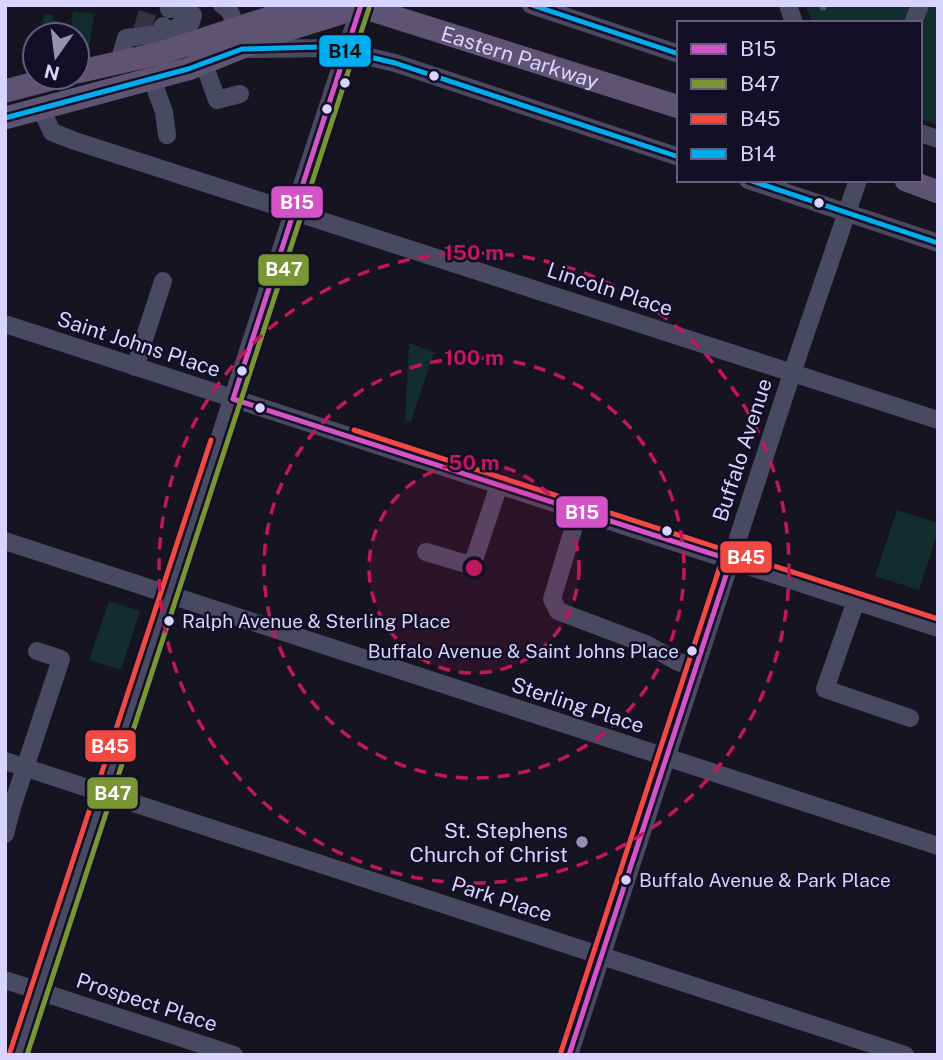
<svg xmlns="http://www.w3.org/2000/svg" width="943" height="1060" viewBox="0 0 943 1060" font-family="'Public Sans',sans-serif">
<style>
.green{fill:#132c2d}
.lines{fill:none;stroke-linecap:round;stroke-linejoin:round}
.minor-tunnel{stroke:#333142;stroke-width:18;stroke-dasharray:18 9;stroke-linecap:butt}
.minor{stroke:#4a4962;stroke-width:18}
.major{stroke:#5e5373;stroke-width:23}
.rail-casing{stroke:#43596b;stroke-width:7}
.rail{stroke:#130f26;stroke-width:4.5;stroke-dasharray:13;stroke-linecap:butt}
.bus-1-casing{stroke:#130f26;stroke-width:10}
.bus-2-casing{stroke:#130f26;stroke-width:10}
.bus-3-casing{stroke:#130f26;stroke-width:10}
.bus-4-casing{stroke:#130f26;stroke-width:10}
.bus-1{stroke:#d354c7;stroke-width:5}
.bus-2{stroke:#799534;stroke-width:5}
.bus-3{stroke:#f24942;stroke-width:5}
.bus-4{stroke:#00aeef;stroke-width:5}
.ring{fill:none;stroke:#c2185b;stroke-width:3.5;stroke-dasharray:12 9}
.bus-dot{fill:#d9d4ff;stroke:#130f26;stroke-width:2.5}
.poi-dot{fill:#9591b1;stroke:#130f26;stroke-width:2.5}
.labels{text-anchor:middle;dominant-baseline:central;stroke-width:5;stroke-linejoin:round;paint-order:stroke}
.bus-label{font-size:19px;fill:#d9d4ff;stroke:#130f26;text-anchor:start}
.street-label{font-size:21px;fill:#d9d4ff;stroke:#130f26}
.poi-label{font-size:21px;fill:#d9d4ff;stroke:#130f26;text-anchor:end}
.centre{fill:#c2185b;stroke:#130f26;stroke-width:3.5}
.ring-label{font-size:21px;text-anchor:middle;font-weight:bold;fill:#c2185b;stroke:#130f26;stroke-width:5;stroke-linejoin:round;paint-order:stroke}
.line-badge{stroke:#130f26;stroke-width:2.5}
.badge-label{font-size:19px;text-anchor:middle;font-weight:bold;fill:#fff}
.pale-badge-label{font-size:19px;text-anchor:middle;font-weight:bold;fill:#111}
</style>
<rect width="100%" height="100%" fill="#161421"/>
<path class="green" d="M 806,5 L 938,5 L 938,125 L 920,119 L 920,23 L 812,23 Z
M 73,11 L 94,14 L 89,49 L 77,51 L 77,35 L 41,35 L 44,14 L 53,15 L 53,20 L 59,21 L 58,27 L 71,29 Z
M 409,343 L 434,352 L 411,422 L 405,420 Z
M 897,510 L 938,523 L 938,531 L 919,590 L 875,576 Z
M 109,601 L 140,611 L 121,670 L 89,660 Z"/>
<g class="lines">
<path class="minor-tunnel" d="M 142,30 L 150,5"/>
<path class="minor" d="M 222,5 L 229,10 L 237,27
M 531,5 L 679,54
M 788,5 L 794,23
M 913,23 L 920,5
M 160,34 L 191,22 L 193,15 L 180,12 L 170,5 L 169,9
M 246,49 L 332,48 L 395,63 L 679,157
M 119,62 L 126,38 L 160,34 L 163,26
M 204,64 L 217,100 L 240,94
M 152,79 L 164,112 L 167,135
M 41,109 L 52,132 L 75,141 L 938,420
M 920,133 L 938,139
M 748,180 L 938,243
M 5,324 L 938,628
M 135,367 L 163,281
M 579,510 L 552,599 L 558,611 L 648,645 L 676,661 L 695,668
M 5,541 L 938,846
M 426,552 L 470,565 L 474,560 L 499,485
M 856,601 L 825,689 L 910,718
M 5,761 L 905,1055
M 5,834 L 13,804 L 61,659 L 37,651
M 5,980 L 234,1055
M 18,1055 L 361,5
M 569,1055 L 792,373 L 858,180"/>
<g class="major">
<path id="s1" d="M 356,5 L 679,107"/>
<path d="M 77,72 L 161,53 L 309,5"/>
<path d="M 5,91 L 59,77"/>
<path d="M 5,118 L 188,69 L 280,32 L 360,7"/>
<path d="M 906,180 L 938,192"/>
</g>
<g class="rail-casing">
<path id="rail" d="M 823,5 L 823,7"/>
</g>
<use href="#rail" class="rail"/>
<g class="bus-1-casing">
<path id="bus-1" d="M 233,399 L 731,560
M 233,399 L 361,5
M 569,1055 L 731,560"/>
</g>
<g class="bus-2-casing">
<path id="bus-2" d="M 27,1055 L 369,8"/>
</g>
<g class="bus-3-casing">
<path id="bus-3" d="M 354,430 L 938,619
M 10,1052 L 211,440
M 561,1052 L 723,557"/>
</g>
<g class="bus-4-casing">
<path id="bus-4" d="M 532,5 L 679,54
M 5,118 L 188,69 L 242,49 L 318,47 L 332,48 L 395,63 L 679,157
M 749,180 L 938,243"/>
</g>
<use href="#bus-1" class="bus-1"/>
<use href="#bus-2" class="bus-2"/>
<use href="#bus-3" class="bus-3"/>
<use href="#bus-4" class="bus-4"/>
</g>
<circle cx="474" cy="568" r="105" fill="#c2185b" fill-opacity=".12"/>
<g class="ring">
<circle cx="474" cy="568" r="105"/>
<circle cx="474" cy="568" r="210"/>
<circle cx="474" cy="568" r="315"/>
</g>
<g class="bus-dot">
<circle cx="434" cy="76" r="6"/>
<circle cx="345" cy="83" r="6"/>
<circle cx="327" cy="109" r="6"/>
<circle cx="819" cy="203" r="6"/>
<circle cx="242" cy="371" r="6"/>
<circle cx="260" cy="408" r="6"/>
<circle cx="667" cy="531" r="6"/>
<circle cx="169" cy="621" r="6"/>
<circle cx="692" cy="651" r="6"/>
<circle cx="626" cy="880" r="6"/>
</g>
<circle class="poi-dot" cx="582" cy="842" r="7"/>
<g class="labels">
<g class="bus-label">
<text x="182" y="621">Ralph Avenue &amp; Sterling Place</text>
<text x="679" y="651" text-anchor="end">Buffalo Avenue &amp; Saint Johns Place</text>
<text x="639" y="880">Buffalo Avenue &amp; Park Place</text>
</g>
<g class="street-label">
<text stroke="none"><textPath href="#s1" startOffset="172">Eastern Parkway</textPath></text>
<text transform="translate(610 289) rotate(18)">Lincoln Place</text>
<text transform="translate(139 344) rotate(18)">Saint Johns Place</text>
<text transform="translate(742 450) rotate(-72)">Buffalo Avenue</text>
<text transform="translate(578 705) rotate(18)">Sterling Place</text>
<text transform="translate(502 899) rotate(18)">Park Place</text>
<text transform="translate(147 1002) rotate(18)">Prospect Place</text>
</g>
<g class="poi-label">
<text x="568" y="830">St. Stephens<tspan x="568" dy="24">Church of Christ</tspan></text>
</g>
</g>
<circle cx="474" cy="568" r="10" class="centre"/>
<g class="ring-label">
<text x="474" y="260">150 m</text>
<text x="474" y="365">100 m</text>
<text x="474" y="470">50 m</text>
</g>
<g class="line-badge">
<rect x="318" y="34" width="54" height="34" rx="7" fill="#00aeef"/>
<rect x="270" y="185" width="54" height="34" rx="7" fill="#d354c7"/>
<rect x="257" y="253" width="53" height="34" rx="7" fill="#799534"/>
<rect x="555" y="495" width="54" height="34" rx="7" fill="#d354c7"/>
<rect x="719" y="540" width="54" height="34" rx="7" fill="#f24942"/>
<rect x="84" y="729" width="53" height="34" rx="7" fill="#f24942"/>
<rect x="86" y="776" width="53" height="34" rx="7" fill="#799534"/>
</g>
<g class="badge-label">
<text x="297" y="209">B15</text>
<text x="284" y="276">B47</text>
<text x="582" y="519">B15</text>
<text x="746" y="564">B45</text>
<text x="110" y="753">B45</text>
<text x="113" y="800">B47</text>
</g>
<g class="pale-badge-label">
<text x="345" y="58">B14</text>
</g>
<rect width="943" height="1060" fill="none" stroke="#d9d4ff" stroke-width="14"/>
<rect x="677" y="21" width="245" height="161" fill="#130f26" stroke="#625e7d" stroke-width="2"/>
<rect x="691" y="44" width="35" height="10" fill="#d354c7" stroke="#625e7d" stroke-width="2"/>
<text x="740" y="56" font-size="21" fill="#d9d4ff">B15</text>
<rect x="691" y="79" width="35" height="10" fill="#799534" stroke="#625e7d" stroke-width="2"/>
<text x="740" y="91" font-size="21" fill="#d9d4ff">B47</text>
<rect x="691" y="114" width="35" height="10" fill="#f24942" stroke="#625e7d" stroke-width="2"/>
<text x="740" y="126" font-size="21" fill="#d9d4ff">B45</text>
<rect x="691" y="149" width="35" height="10" fill="#00aeef" stroke="#625e7d" stroke-width="2"/>
<text x="740" y="161" font-size="21" fill="#d9d4ff">B14</text>
<g transform="translate(56 56) rotate(194)"><circle r="33" fill="#130f26" stroke="#625e7d" stroke-width="2"/>
<path d="M0-5L12 26L0 18L-12 26Z" fill="#9591b1"/>
<text y="-10" font-size="19" font-weight="bold" text-anchor="middle" fill="#d9d4ff">N</text>
</g>
</svg>
